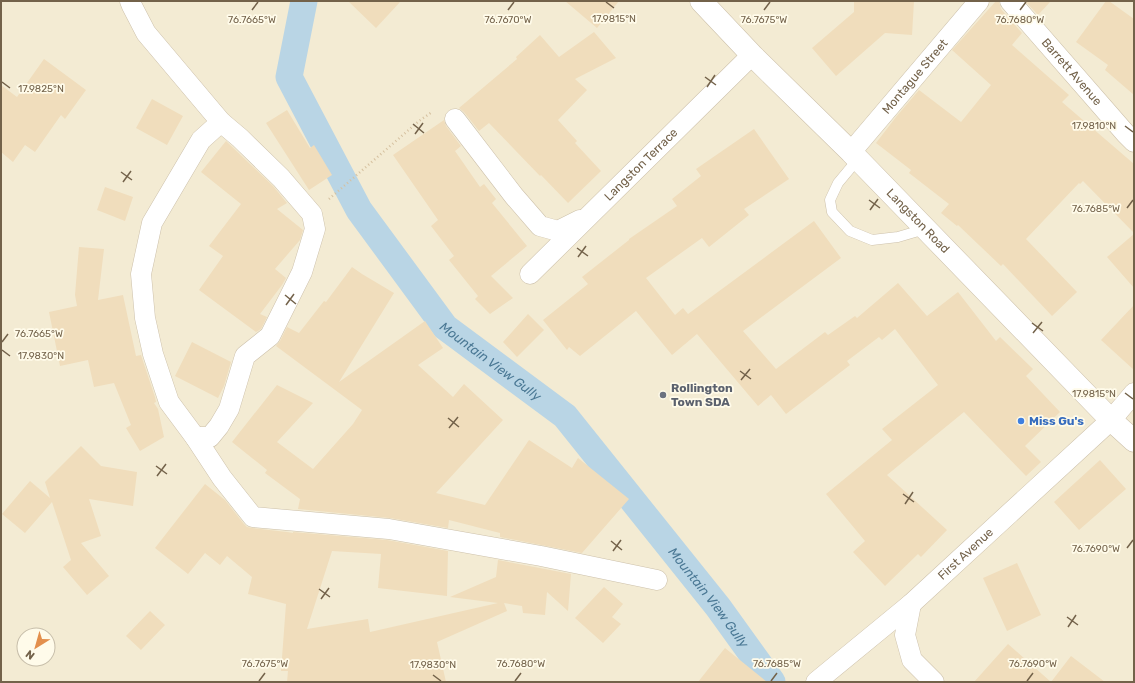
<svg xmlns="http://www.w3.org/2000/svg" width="1135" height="683" viewBox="0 0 1135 683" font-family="Rubik,sans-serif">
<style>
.residential{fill:#f3ebd3;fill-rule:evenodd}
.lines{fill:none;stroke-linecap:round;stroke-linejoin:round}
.canal{stroke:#b9d5e5;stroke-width:27}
.building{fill:#f0ddbc}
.service-casing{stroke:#cdc1ab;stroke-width:11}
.minor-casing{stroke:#cdc1ab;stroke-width:21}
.tertiary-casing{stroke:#cdc1ab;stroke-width:23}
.path{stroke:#d5c09f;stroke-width:2.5;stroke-dasharray:1 3;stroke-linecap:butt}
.service{stroke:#fff;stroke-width:10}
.minor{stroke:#fff;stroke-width:20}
.tertiary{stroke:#fff;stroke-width:22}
.ticks{fill:none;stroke:#73624a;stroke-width:1.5}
.worship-dot{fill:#6b7280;stroke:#fffbea;stroke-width:1.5}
.shop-dot{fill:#3f7fe0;stroke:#fffbea;stroke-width:1.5}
.labels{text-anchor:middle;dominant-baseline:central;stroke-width:3.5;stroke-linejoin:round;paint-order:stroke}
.street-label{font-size:12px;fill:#73624a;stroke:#fffbea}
.worship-label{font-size:12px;font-weight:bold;fill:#5b616d;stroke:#fffbea;text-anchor:start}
.shop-label{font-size:12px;font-weight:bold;fill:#366cbe;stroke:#fffbea;text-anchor:start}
.water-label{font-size:13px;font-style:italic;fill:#4a7894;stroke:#fffbea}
.ticks-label{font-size:10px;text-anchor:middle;fill:#73624a;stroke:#fffbea;stroke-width:3.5;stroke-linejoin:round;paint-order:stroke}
</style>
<rect width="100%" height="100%" fill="#fcf8e4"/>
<path class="residential" d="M 1,1 L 1134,1 L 1134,682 L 1,682 ZM 24,635 L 48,635 L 48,659 L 24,659 Z"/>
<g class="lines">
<path class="canal" id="s1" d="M 304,1 L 289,77 L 359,210 L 445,327 L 565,416 L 718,607 L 772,682"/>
</g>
<path class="building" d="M 348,1 L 401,1 L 376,28 Z
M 565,1 L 619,1 L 597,28 Z
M 854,1 L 914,1 L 912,35 L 885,33 L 836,76 L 812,48 L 854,12 Z
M 996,1 L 999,1 L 1001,9 L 1022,33 L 1012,45 L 1069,95 L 1062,102 L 1134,164 L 1134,233 L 1083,181 L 1080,184 L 1079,183 L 1026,239 L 1077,292 L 1052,316 L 1003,264 L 1001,266 L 958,225 L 957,226 L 941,213 L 949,204 L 909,173 L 911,170 L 876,143 L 896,117 L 919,90 L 961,122 L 991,85 L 952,50 Z
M 1025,1 L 1051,1 L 1038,15 Z
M 1106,1 L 1109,1 L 1134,19 L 1134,95 L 1105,70 L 1108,65 L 1076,42 Z
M 594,32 L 616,58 L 575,79 L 587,90 L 558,120 L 577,141 L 575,143 L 601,171 L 568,203 L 541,175 L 540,176 L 489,123 L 479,131 L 464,112 L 459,108 L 517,59 L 516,57 L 540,35 L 559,57 Z
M 44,59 L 86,90 L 65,119 L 61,115 L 35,152 L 25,145 L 13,162 L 1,152 L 1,85 L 17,97 Z
M 152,99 L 183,116 L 167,145 L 136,128 Z
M 287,110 L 310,148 L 314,145 L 332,175 L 309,190 L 266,123 Z
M 444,120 L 446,126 L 461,146 L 455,151 L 480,187 L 484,184 L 496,199 L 492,203 L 527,246 L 491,276 L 513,298 L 490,314 L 475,299 L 478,296 L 449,260 L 454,256 L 431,226 L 438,220 L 393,155 Z
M 754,129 L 789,179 L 744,209 L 749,215 L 709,247 L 702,238 L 646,278 L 675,315 L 683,308 L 688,314 L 814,221 L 841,258 L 743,331 L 776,369 L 825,332 L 828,335 L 855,316 L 857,318 L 898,283 L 927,316 L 958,292 L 996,341 L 1000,337 L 1033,369 L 1026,376 L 1060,412 L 1025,446 L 1041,462 L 1026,476 L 964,412 L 887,475 L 947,530 L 921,557 L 918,554 L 885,586 L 853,552 L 865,541 L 826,494 L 892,440 L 882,429 L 938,385 L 895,329 L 882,340 L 879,337 L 847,361 L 850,365 L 786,414 L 771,395 L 758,406 L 697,334 L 672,355 L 636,311 L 580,356 L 569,347 L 567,350 L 543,320 L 588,284 L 582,277 L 629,240 L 629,239 L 677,206 L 672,199 L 701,176 L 696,169 Z
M 226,141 L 273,186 L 287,203 L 277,209 L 303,230 L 300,240 L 275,269 L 286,278 L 282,285 L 260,314 L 267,317 L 261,329 L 256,332 L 199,290 L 223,256 L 209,246 L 241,204 L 201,172 Z
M 105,187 L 133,197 L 125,221 L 97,210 Z
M 1134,234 L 1134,288 L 1107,257 Z
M 79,247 L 104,249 L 98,300 L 123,295 L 136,356 L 141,355 L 155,397 L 156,402 L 154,403 L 158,409 L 164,437 L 140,451 L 126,428 L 131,425 L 114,383 L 94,387 L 88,360 L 60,366 L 49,312 L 77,306 L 75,295 Z
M 352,267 L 362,274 L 394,293 L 339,382 L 425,321 L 443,348 L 418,365 L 453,397 L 464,384 L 503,420 L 436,493 L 485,505 L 529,440 L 572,468 L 578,458 L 629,499 L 582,553 L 500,537 L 500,533 L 449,520 L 448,528 L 390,518 L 298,509 L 300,499 L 265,473 L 267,470 L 232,442 L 277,385 L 313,403 L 277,442 L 313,469 L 353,424 L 362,410 L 276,346 L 280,341 L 287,327 L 299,333 L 324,301 L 326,302 Z
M 1134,305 L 1134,370 L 1101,340 Z
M 528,314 L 544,330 L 517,357 L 503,342 Z
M 192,342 L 231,362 L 224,386 L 218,398 L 175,376 Z
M 81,446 L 101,466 L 137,472 L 133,506 L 89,499 L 101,536 L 81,543 L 109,576 L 87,595 L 63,567 L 71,560 L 52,502 L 25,533 L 2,514 L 30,481 L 50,498 L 45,482 Z
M 1100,460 L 1126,489 L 1079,530 L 1054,502 Z
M 205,484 L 225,500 L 244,524 L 247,527 L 252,528 L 287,532 L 293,533 L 293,532 L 387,540 L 448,551 L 447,596 L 378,588 L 381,554 L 332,551 L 307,629 L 368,619 L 370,632 L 498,603 L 450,597 L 496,577 L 498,560 L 571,574 L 568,611 L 547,592 L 545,615 L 523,613 L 522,606 L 504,603 L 507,611 L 437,642 L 446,682 L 287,682 L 288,671 L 281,671 L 286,604 L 248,594 L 252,577 L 227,556 L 220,565 L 205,553 L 188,574 L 155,548 Z
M 1017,563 L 1041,615 L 1007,631 L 983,578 Z
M 604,587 L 623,604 L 612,617 L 621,624 L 603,643 L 575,618 Z
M 150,611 L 165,625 L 141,650 L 126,636 Z
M 1008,644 L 1051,682 L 974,682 Z
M 725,648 L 767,682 L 698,682 Z
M 1071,656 L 1105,682 L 1051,682 Z"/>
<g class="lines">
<g class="service-casing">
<path id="service" d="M 858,159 L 838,183 L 830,200 L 832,212 L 850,231 L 872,240 L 898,237 L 925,229"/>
</g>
<g class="minor-casing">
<g id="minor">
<path d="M 130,1 L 132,6 L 146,33 L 221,122 L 240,138 L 281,178 L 312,214 L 315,229 L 302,272 L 270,336 L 245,356 L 229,409 L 219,426 L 210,437 L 195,437"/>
<path id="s2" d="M 1010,1 L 1126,134 L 1134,142"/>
<path d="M 455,119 L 514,196 L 540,226 L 558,231 L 580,220"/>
<path d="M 221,122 L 201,140 L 152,223 L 141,274 L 145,318 L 153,354 L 169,402 L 195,437 L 222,478 L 253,517 L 389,529 L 541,556 L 657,580"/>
<path id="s3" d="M 851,152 L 979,1"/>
<path id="s4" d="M 530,274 L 752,55"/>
<path d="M 911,604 L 905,635 L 912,660 L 934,682"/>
<path id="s5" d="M 816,682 L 911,604 L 1111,420 L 1134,393"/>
</g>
</g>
<g class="tertiary-casing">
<g id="tertiary">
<path id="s6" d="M 701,1 L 752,55 L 851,152 L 1111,420 L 1134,441"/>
</g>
</g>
<path class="path" d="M 329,199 L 419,121 L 432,112"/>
<use href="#service" class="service"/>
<use href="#minor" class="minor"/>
<use href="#tertiary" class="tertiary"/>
</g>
<path class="ticks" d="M 606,2 L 614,8M 252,10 L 258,2M 508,10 L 514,2M 764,10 L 770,2M 1020,10 L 1026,2M 705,77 L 716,85M 2,82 L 10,88M 707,87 L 715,75M 413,124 L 424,133M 1125,126 L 1133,132M 415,134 L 423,123M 121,172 L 132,180M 123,182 L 131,171M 869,200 L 880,208M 1127,208 L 1133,200M 870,210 L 878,199M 577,248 L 588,256M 578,257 L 586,246M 285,295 L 296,304M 286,305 L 294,294M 1032,323 L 1043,331M 1033,333 L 1042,322M 2,342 L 8,334M 2,350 L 10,356M 740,371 L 751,379M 741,380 L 750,369M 1125,393 L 1133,399M 448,418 L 459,427M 449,428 L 458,417M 156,466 L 167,474M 157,476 L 166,464M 903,494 L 914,502M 905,504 L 913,492M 611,541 L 622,550M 1127,548 L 1133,540M 613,551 L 621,540M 319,589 L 330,597M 321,599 L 329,588M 1067,617 L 1078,625M 1068,627 L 1076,615M 433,675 L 441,681M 259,681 L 265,673M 515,681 L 521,673M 771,681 L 777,673M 1027,681 L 1033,673"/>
<circle class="worship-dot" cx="663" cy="395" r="4"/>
<circle class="shop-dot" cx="1021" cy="421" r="4"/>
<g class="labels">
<g class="street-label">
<text stroke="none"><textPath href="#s2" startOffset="94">Barrett Avenue</textPath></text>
<text stroke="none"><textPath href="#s3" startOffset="99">Montague Street</textPath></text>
<text stroke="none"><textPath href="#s4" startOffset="156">Langston Terrace</textPath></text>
<text stroke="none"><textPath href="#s6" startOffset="309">Langston Road</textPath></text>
<text stroke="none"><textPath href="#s5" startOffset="197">First Avenue</textPath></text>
</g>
<g class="worship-label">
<text x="671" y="388">Rollington<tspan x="671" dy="14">Town SDA</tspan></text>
</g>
<g class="shop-label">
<text x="1029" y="421">Miss Gu's</text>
</g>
<g class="water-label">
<text stroke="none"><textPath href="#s1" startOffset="430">Mountain View Gully</textPath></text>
<text stroke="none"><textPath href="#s1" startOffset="754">Mountain View Gully</textPath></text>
</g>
</g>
<g class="ticks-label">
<text x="614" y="22">17.9815°N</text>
<text x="252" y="23">76.7665°W</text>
<text x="508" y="23">76.7670°W</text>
<text x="764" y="23">76.7675°W</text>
<text x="1020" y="23">76.7680°W</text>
<text x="41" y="92">17.9825°N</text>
<text x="1094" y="129">17.9810°N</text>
<text x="1096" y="212">76.7685°W</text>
<text x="39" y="337">76.7665°W</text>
<text x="41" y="359">17.9830°N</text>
<text x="1094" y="397">17.9815°N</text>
<text x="1096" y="552">76.7690°W</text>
<text x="265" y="667">76.7675°W</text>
<text x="521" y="667">76.7680°W</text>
<text x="777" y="667">76.7685°W</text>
<text x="1033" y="667">76.7690°W</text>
<text x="433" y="668">17.9830°N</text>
</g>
<rect width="1135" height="683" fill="none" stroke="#73624a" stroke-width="4"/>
<g transform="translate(36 647) rotate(217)"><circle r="19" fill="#fffbea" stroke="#c7beaa"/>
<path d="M0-3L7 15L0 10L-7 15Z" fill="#e38f4c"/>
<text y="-6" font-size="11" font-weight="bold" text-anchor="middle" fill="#73624a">N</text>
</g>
</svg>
